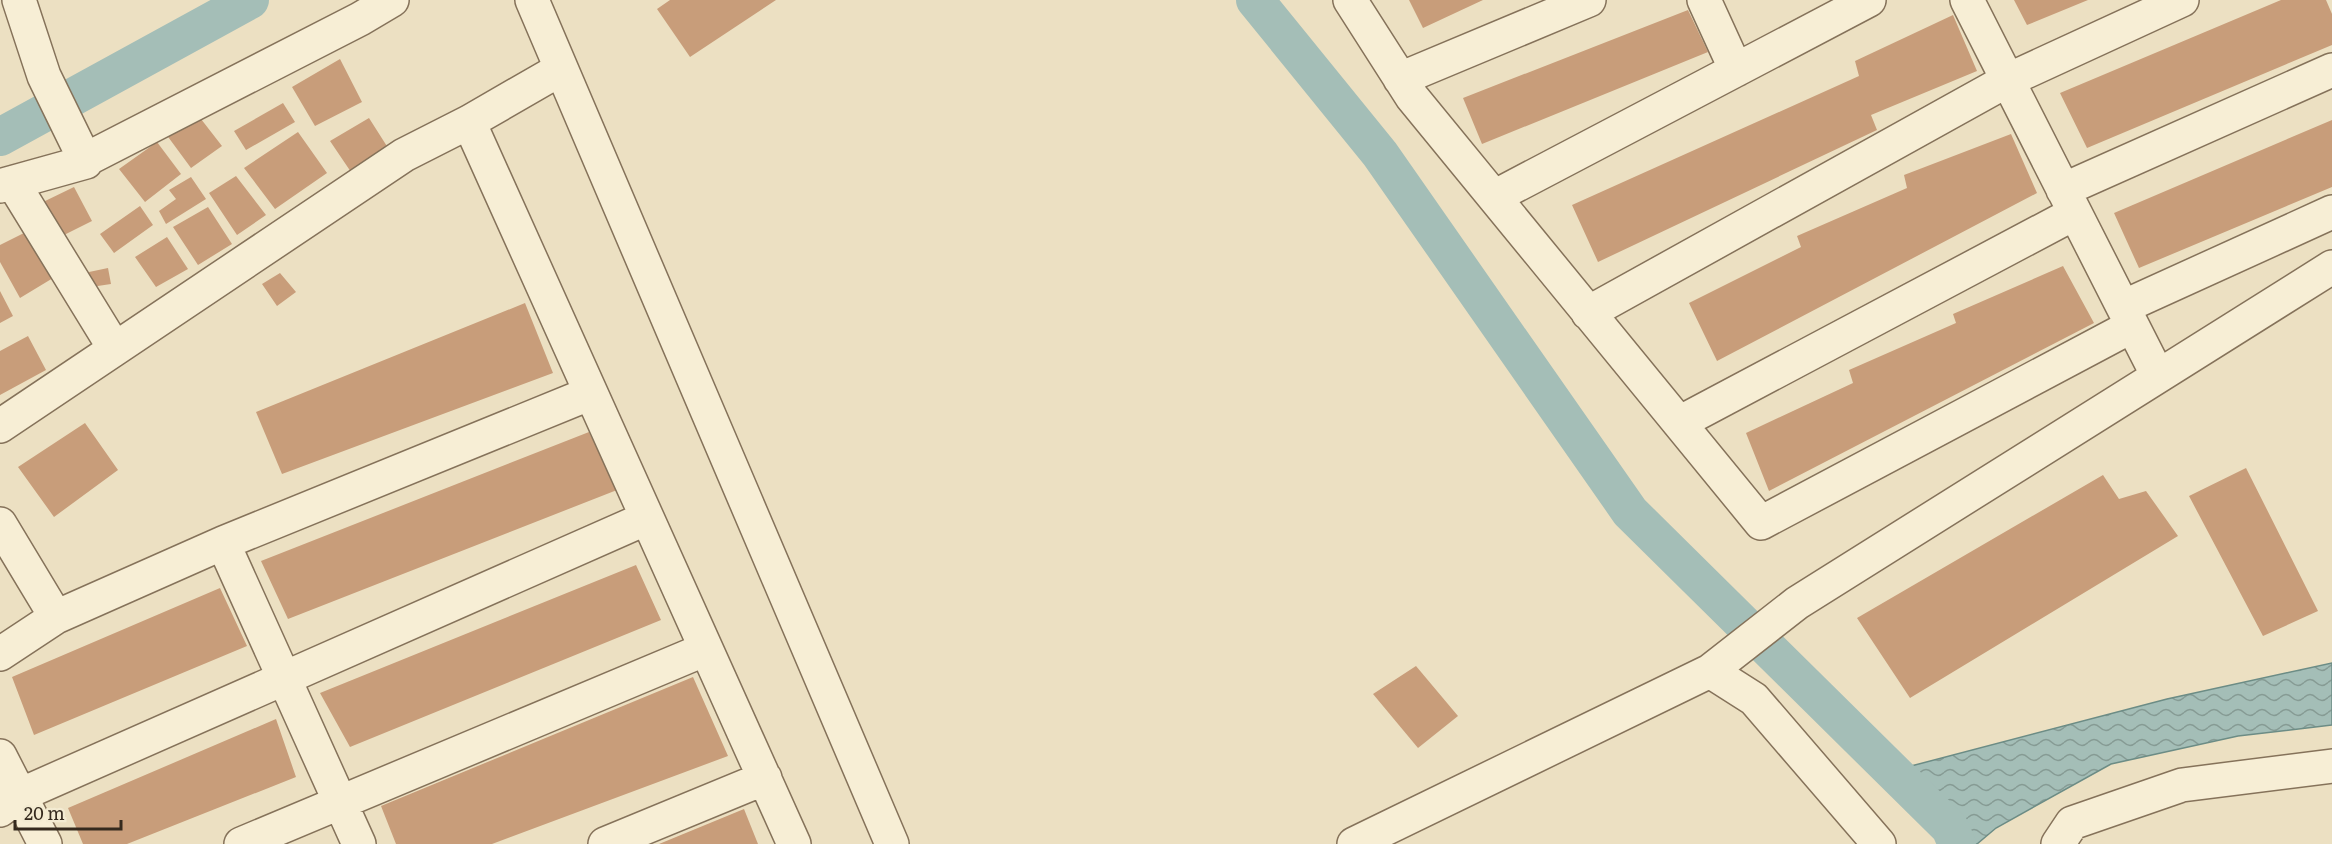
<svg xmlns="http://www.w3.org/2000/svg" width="2332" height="844" viewBox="0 0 2332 844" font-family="Literata,serif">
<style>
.water{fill:url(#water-waves);stroke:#6c8c85;stroke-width:1.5}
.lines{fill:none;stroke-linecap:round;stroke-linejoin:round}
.canal{stroke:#a4beb7;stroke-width:38}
.building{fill:#c89d7a}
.minor-casing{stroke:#85725a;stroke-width:36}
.minor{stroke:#f7eed5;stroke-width:33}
</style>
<defs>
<pattern id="water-waves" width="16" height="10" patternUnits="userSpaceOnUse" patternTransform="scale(1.5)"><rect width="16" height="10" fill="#a4beb7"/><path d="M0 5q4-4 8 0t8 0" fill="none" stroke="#869b94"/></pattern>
</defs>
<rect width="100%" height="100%" fill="#ece0c2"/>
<path class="water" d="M 2332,663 L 2332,725 L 2238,736 L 2111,764 L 1996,828 L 1977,844 L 1952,844 L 1892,771 L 2167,699 Z"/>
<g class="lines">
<path class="canal" d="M 1255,0 L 1380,154 L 1630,512 L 1950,828 L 1957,844
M 0,137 L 250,0"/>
</g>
<path class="building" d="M 670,0 L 776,0 L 690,57 L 657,9 Z
M 1409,0 L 1483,0 L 1423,28 Z
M 2014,0 L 2088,0 L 2027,25 Z
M 2281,0 L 2326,0 L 2332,14 L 2332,45 L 2087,148 L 2060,93 Z
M 1688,10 L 1708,52 L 1482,144 L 1463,98 Z
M 1953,15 L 1977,71 L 1871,115 L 1877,130 L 1598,262 L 1572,205 L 1859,76 L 1855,61 Z
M 340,59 L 362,102 L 315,126 L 292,87 Z
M 283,103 L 295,122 L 246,150 L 234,131 Z
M 194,110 L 222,146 L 191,168 L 163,130 Z
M 369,118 L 390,151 L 351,172 L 330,141 Z
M 2332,120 L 2332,187 L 2139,268 L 2114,213 Z
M 298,132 L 327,173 L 275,209 L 244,168 Z
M 2011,134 L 2037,193 L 1717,361 L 1689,303 L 1801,247 L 1797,236 L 1907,188 L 1904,175 Z
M 157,142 L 181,174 L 145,202 L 119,169 Z
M 236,176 L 266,215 L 237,235 L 209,193 Z
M 191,177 L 206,199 L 166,224 L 159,211 L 176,199 L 169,190 Z
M 74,187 L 92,221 L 60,237 L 41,203 Z
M 140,206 L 153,225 L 114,253 L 100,234 Z
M 208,207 L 232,244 L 198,265 L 173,227 Z
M 32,229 L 58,275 L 20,298 L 0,262 L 0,245 Z
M 167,237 L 188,269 L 156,287 L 135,257 Z
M 2063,266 L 2094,323 L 1769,491 L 1746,433 L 1853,383 L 1849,370 L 1956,323 L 1953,314 Z
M 108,268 L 111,284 L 91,287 L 89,272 Z
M 280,273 L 296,292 L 277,306 L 262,284 Z
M 0,291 L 13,316 L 0,323 Z
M 525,303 L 553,373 L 282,474 L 256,412 Z
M 28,336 L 46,370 L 0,395 L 0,351 Z
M 85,423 L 118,470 L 54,517 L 18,467 Z
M 589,432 L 617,490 L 288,619 L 261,561 Z
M 2246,468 L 2318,611 L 2263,636 L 2189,496 Z
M 2103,475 L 2119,499 L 2146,491 L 2178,536 L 1910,698 L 1857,618 Z
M 636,565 L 661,620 L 350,747 L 320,693 Z
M 220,588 L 247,646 L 34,735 L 12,677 Z
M 1416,666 L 1458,716 L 1418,748 L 1373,694 Z
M 693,677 L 728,756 L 492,844 L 396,844 L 381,806 Z
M 276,719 L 296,777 L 127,844 L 83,844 L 68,808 Z
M 744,809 L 758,844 L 659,844 Z"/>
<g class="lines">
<g class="minor-casing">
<path id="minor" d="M 532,0 L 892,844
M 1350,0 L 1412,97 L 1761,523 L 2132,326
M 1704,0 L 1736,70
M 1967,0 L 2158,376
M 1400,79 L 1589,0
M 469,122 L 794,844
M 85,160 L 360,19 L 392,0
M 13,183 L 115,349
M 0,186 L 86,162 L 44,76 L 19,0
M 2063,190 L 2332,70
M 1494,197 L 1869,0
M 2123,307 L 2332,212
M 1588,313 L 2008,80 L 2182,0
M 1679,423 L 2075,213
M 0,426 L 404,155 L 469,122 L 561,69
M 0,524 L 56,617 L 223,543 L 591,393
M 223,543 L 359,844
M 0,654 L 56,617
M 1710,671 L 1754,699 L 1879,844
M 0,756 L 45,844
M 0,810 L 20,795 L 647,518
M 241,844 L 706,649
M 605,844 L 765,778
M 1354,844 L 1710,671 L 1797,603 L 2332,267
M 2058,844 L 2072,823 L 2182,785 L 2332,766"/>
</g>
<use href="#minor" class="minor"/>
</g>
<path d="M15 820v9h106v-9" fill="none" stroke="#352a1e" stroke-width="3"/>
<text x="24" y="820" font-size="18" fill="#352a1e" stroke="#f3ebd2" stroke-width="4.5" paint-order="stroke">20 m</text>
</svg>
